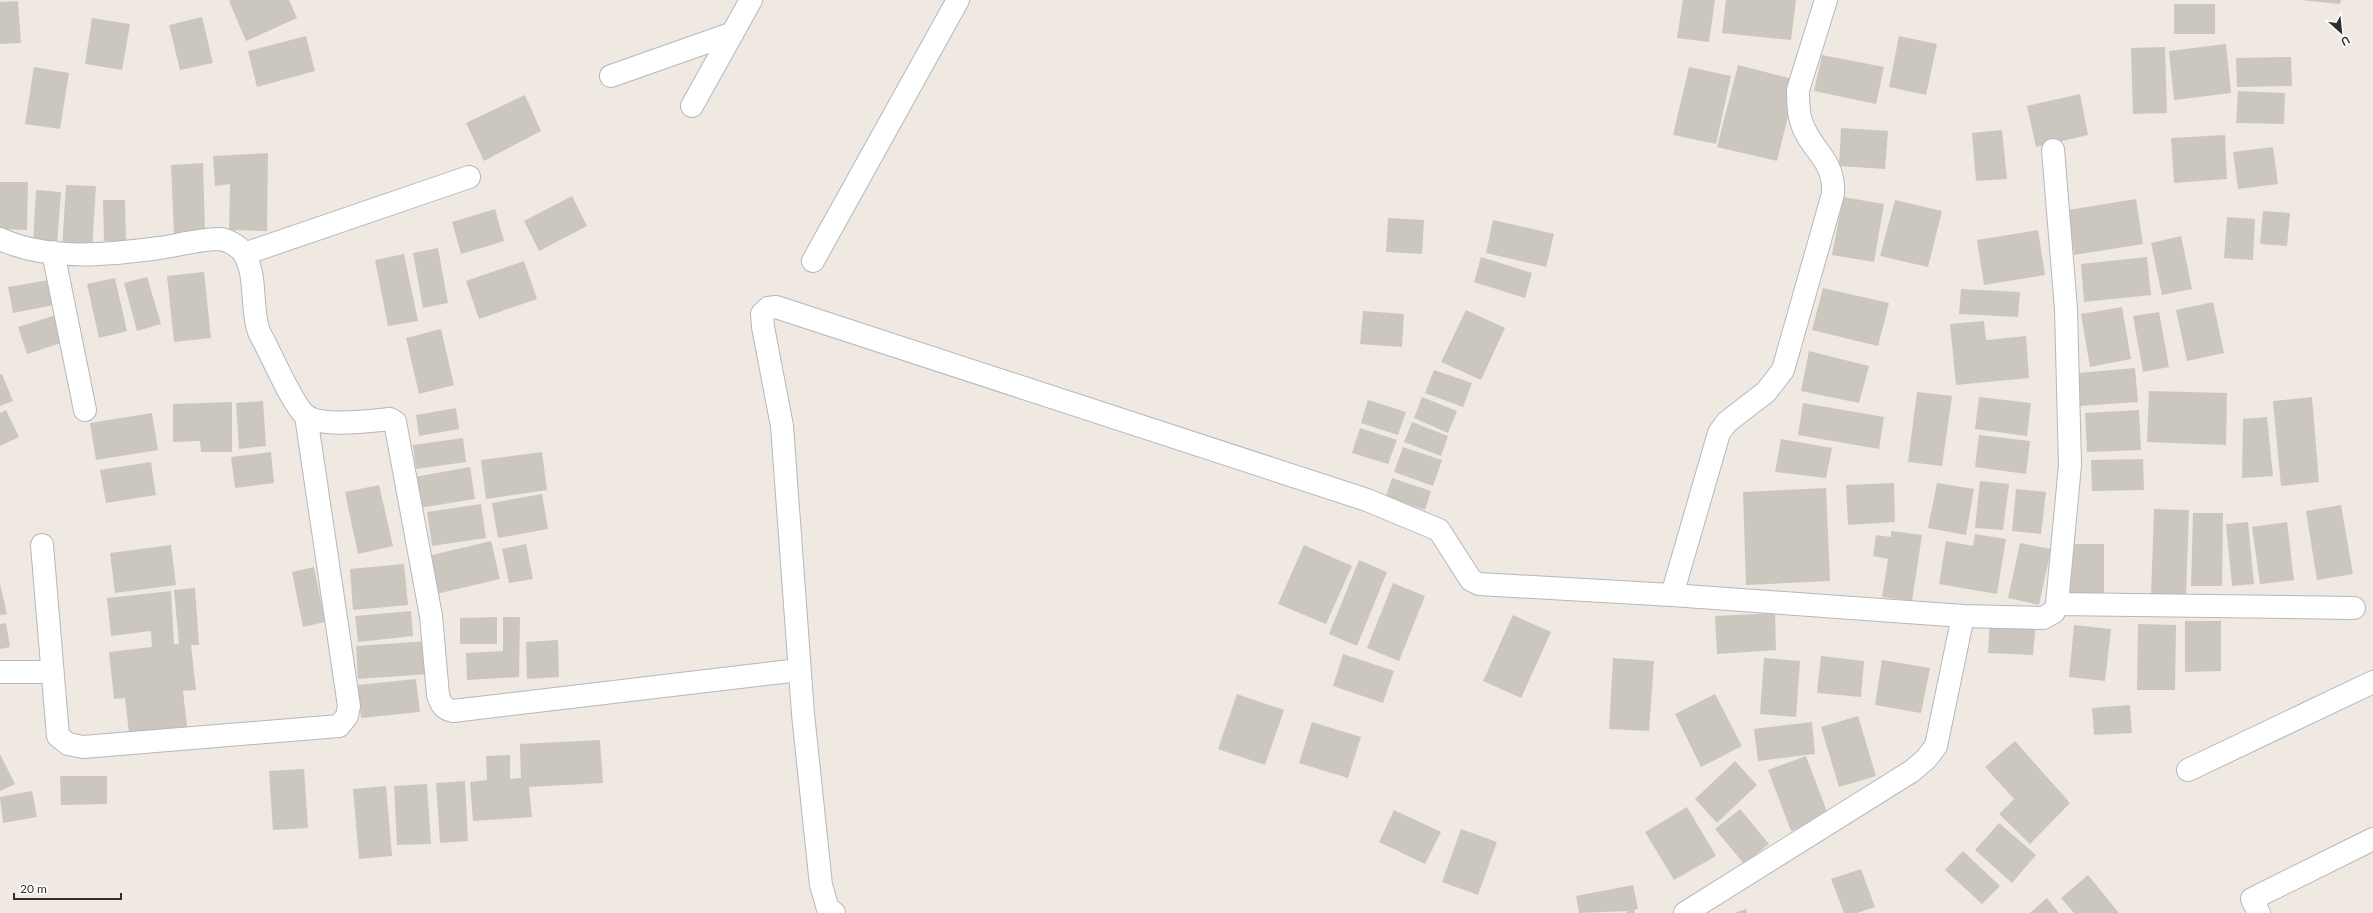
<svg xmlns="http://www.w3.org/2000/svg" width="2373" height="913" viewBox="0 0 2373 913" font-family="Lato,sans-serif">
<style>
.building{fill:#cbc7bf}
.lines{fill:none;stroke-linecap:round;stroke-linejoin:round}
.minor-casing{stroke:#b4b7c1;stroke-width:24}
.minor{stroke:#fff;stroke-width:22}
</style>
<rect width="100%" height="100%" fill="#efe9e1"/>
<path class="building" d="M 231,0 L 289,0 L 297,18 L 246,41 L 229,1 Z
M 1683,0 L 1715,0 L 1709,42 L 1677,38 Z
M 1726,0 L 1796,0 L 1791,40 L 1722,33 Z
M 2300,0 L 2341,0 L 2340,4 Z
M 18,1 L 21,43 L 0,44 L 0,2 Z
M 2174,4 L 2215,4 L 2215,34 L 2174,34 Z
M 202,17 L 213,63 L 180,70 L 169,25 Z
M 92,18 L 130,24 L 122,70 L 85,64 Z
M 306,36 L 315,71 L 257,87 L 248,51 Z
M 1899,36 L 1937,44 L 1926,95 L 1889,87 Z
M 2226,44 L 2231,93 L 2174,100 L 2169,51 Z
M 2165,47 L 2167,113 L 2133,114 L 2131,48 Z
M 1822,55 L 1884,67 L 1876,104 L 1814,91 Z
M 2291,57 L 2292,86 L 2237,87 L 2236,58 Z
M 1738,65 L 1797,80 L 1777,161 L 1717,147 Z
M 34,67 L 69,73 L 60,129 L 25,124 Z
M 1689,67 L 1731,76 L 1716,144 L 1673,135 Z
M 2238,91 L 2285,93 L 2284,124 L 2236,123 Z
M 2080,94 L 2088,135 L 2036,147 L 2027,106 Z
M 525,95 L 541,131 L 484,161 L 466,123 Z
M 1841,128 L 1888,131 L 1885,169 L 1839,166 Z
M 2002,130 L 2007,179 L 1976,181 L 1972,133 Z
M 2225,135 L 2227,179 L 2174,183 L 2171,138 Z
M 2273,147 L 2278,184 L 2238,189 L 2233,152 Z
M 268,153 L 267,231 L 229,230 L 230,184 L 215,186 L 213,156 Z
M 203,163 L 205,232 L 174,234 L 171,165 Z
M 0,182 L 28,182 L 27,230 L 0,229 Z
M 66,185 L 96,186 L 92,250 L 62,249 Z
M 36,190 L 61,192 L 57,245 L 33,244 Z
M 572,196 L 587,226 L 539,251 L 524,221 Z
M 1843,197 L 1884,204 L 1874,262 L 1832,255 Z
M 2136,199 L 2143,244 L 2074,255 L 2068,210 Z
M 103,200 L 125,200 L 126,241 L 104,241 Z
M 1895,200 L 1942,211 L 1928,267 L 1880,256 Z
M 495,209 L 504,241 L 461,254 L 452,222 Z
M 2263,211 L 2290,213 L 2287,246 L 2260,244 Z
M 2227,217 L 2255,219 L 2253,260 L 2224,258 Z
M 1388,218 L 1424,220 L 1422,254 L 1386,252 Z
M 1493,220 L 1554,234 L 1546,267 L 1486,253 Z
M 2038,230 L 2045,275 L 1984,285 L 1977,240 Z
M 2181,236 L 2192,289 L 2162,295 L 2151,243 Z
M 438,248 L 448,303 L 423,308 L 413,253 Z
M 404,254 L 418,321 L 388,326 L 375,260 Z
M 1481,257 L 1532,273 L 1525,298 L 1474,282 Z
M 2147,257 L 2151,295 L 2084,302 L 2081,264 Z
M 524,261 L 537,299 L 479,319 L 466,281 Z
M 204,272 L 211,338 L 174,342 L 167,276 Z
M 147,277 L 161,324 L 137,331 L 124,283 Z
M 115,278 L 127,331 L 99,338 L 87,284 Z
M 54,279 L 59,304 L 13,313 L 8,287 Z
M 1823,288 L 1889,303 L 1878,346 L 1812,330 Z
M 1961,289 L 2020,292 L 2018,317 L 1959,314 Z
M 2213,302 L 2224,353 L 2187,361 L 2176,310 Z
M 2122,307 L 2131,359 L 2090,367 L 2081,314 Z
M 1466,310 L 1505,328 L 1481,380 L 1441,362 Z
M 1363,311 L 1404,314 L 1402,347 L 1360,344 Z
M 2159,312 L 2169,367 L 2143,372 L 2133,316 Z
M 59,314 L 67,341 L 27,354 L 18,327 Z
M 1984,321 L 1986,340 L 2026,336 L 2029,378 L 1956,385 L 1950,324 Z
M 441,329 L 454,385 L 419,394 L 406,338 Z
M 1809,351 L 1869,366 L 1859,403 L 1801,391 Z
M 2135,368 L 2138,402 L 2080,406 L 2078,373 Z
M 1434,370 L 1472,383 L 1463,407 L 1425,393 Z
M 0,374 L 2,374 L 13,401 L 0,406 Z
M 2149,391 L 2227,393 L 2226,445 L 2147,442 Z
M 1917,392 L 1952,396 L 1942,466 L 1908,462 Z
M 1422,397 L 1457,411 L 1448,433 L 1414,418 Z
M 1979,397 L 2031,403 L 2027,436 L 1975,429 Z
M 2312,397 L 2319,482 L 2281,486 L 2273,401 Z
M 1368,400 L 1406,412 L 1398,435 L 1361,423 Z
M 263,401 L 266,446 L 239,449 L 236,403 Z
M 232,402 L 232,452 L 201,452 L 200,441 L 173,442 L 173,404 Z
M 1803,403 L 1884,417 L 1879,449 L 1798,435 Z
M 456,408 L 459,429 L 419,436 L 416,415 Z
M 6,410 L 19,437 L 0,446 L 0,413 Z
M 2139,410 L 2141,450 L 2087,452 L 2085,413 Z
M 152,413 L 158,450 L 96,460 L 90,423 Z
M 2267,417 L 2273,476 L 2242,478 L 2243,419 Z
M 1412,422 L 1448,436 L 1441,456 L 1404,442 Z
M 1360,428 L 1397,440 L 1388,464 L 1352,453 Z
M 1979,435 L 2030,441 L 2026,474 L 1975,467 Z
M 463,438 L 466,462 L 416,469 L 413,445 Z
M 1781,439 L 1832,448 L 1826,478 L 1775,472 Z
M 1403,447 L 1442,460 L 1433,486 L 1394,472 Z
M 271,452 L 274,483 L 235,488 L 231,457 Z
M 542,452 L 547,490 L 486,499 L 481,460 Z
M 2143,459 L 2144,490 L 2092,491 L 2091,460 Z
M 151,462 L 156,495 L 106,503 L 100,470 Z
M 470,467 L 475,499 L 419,508 L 414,477 Z
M 1392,478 L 1431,491 L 1425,510 L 1386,496 Z
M 1980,481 L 2009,484 L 2003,530 L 1975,528 Z
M 1894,483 L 1895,522 L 1848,525 L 1846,485 Z
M 1937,483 L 1974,489 L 1966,535 L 1928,528 Z
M 379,485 L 393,546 L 358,554 L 345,492 Z
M 1826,488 L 1830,581 L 1746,585 L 1743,492 Z
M 2016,489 L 2046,492 L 2041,534 L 2012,531 Z
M 542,494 L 548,529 L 498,538 L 492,503 Z
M 481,504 L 486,538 L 432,546 L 427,512 Z
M 2341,505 L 2353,574 L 2317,580 L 2306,511 Z
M 2154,509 L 2189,510 L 2186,597 L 2151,596 Z
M 2193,513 L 2223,513 L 2222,586 L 2191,586 Z
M 2248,522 L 2254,584 L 2232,586 L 2226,524 Z
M 2287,522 L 2294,580 L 2260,584 L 2252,527 Z
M 1891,531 L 1922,535 L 1912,601 L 1882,597 L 1888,559 L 1873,556 L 1876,535 L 1891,537 Z
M 1975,534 L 2006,539 L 1997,594 L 1939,584 L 1946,541 L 1973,546 Z
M 491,541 L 500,579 L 436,594 L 428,556 Z
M 2020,543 L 2051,549 L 2039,605 L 2008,598 Z
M 526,544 L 533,579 L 509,583 L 502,549 Z
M 2065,544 L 2104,544 L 2104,600 L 2065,600 Z
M 171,545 L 176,585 L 115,593 L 110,553 Z
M 1304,545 L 1352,566 L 1326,624 L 1278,604 Z
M 1359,560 L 1387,572 L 1357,646 L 1329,634 Z
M 404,564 L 408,605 L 353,610 L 350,569 Z
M 314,567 L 325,622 L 303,627 L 292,572 Z
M 1393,583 L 1425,596 L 1399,661 L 1367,648 Z
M 0,584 L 7,614 L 0,615 Z
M 195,588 L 199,645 L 191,645 L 196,690 L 183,691 L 187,727 L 129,733 L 125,698 L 114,699 L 109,652 L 152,647 L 151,631 L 111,636 L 107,598 L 171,591 L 174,644 L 179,644 L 174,590 Z
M 411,611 L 413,636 L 358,642 L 355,616 Z
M 1775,613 L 1776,650 L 1717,654 L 1715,616 Z
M 1513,615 L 1551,632 L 1521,698 L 1483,681 Z
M 497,617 L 497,644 L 460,644 L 460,618 Z
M 503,617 L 520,617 L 519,677 L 467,680 L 466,653 L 503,651 Z
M 1990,620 L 2036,623 L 2033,655 L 1988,653 Z
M 2185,621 L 2221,621 L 2221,671 L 2185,672 Z
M 6,623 L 10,647 L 0,649 L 0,624 Z
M 2138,624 L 2176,625 L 2175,690 L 2137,690 Z
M 2074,625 L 2111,629 L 2105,681 L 2069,677 Z
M 558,640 L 559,677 L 527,679 L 526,642 Z
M 428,641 L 429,674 L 358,679 L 356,646 Z
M 1343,654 L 1394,671 L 1383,703 L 1333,686 Z
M 1821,656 L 1864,661 L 1861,697 L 1817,693 Z
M 1613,658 L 1654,661 L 1649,731 L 1609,729 Z
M 1764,658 L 1800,661 L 1796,717 L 1760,714 Z
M 1882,660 L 1930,668 L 1921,713 L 1875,705 Z
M 416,679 L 420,712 L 361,718 L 358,685 Z
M 1237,694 L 1284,710 L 1265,765 L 1218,749 Z
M 1715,694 L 1742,746 L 1701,767 L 1675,714 Z
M 2130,705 L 2132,733 L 2094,735 L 2092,708 Z
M 1858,716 L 1876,776 L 1839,787 L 1821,727 Z
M 1312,722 L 1361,737 L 1348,778 L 1299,763 Z
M 1812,722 L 1815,754 L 1758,761 L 1754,729 Z
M 600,740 L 603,783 L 529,787 L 532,817 L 473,821 L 470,782 L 487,780 L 486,756 L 510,755 L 510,779 L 521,778 L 520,744 Z
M 2015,741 L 2070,803 L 2030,844 L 1999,814 L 2014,799 L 1985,767 Z
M 0,754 L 15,784 L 0,791 Z
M 1806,756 L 1829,817 L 1791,831 L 1768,770 Z
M 1735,761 L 1757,785 L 1717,823 L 1695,799 Z
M 304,769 L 308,828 L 273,830 L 269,771 Z
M 60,776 L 107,776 L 107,804 L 61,805 Z
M 465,781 L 468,841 L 440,843 L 436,783 Z
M 427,784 L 431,844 L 397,845 L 394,786 Z
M 386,786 L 392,856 L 359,859 L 353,789 Z
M 32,791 L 37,817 L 3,823 L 0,797 Z
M 1687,807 L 1716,856 L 1674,880 L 1645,832 Z
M 1740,809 L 1769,844 L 1744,864 L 1715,829 Z
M 1394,810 L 1441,832 L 1425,864 L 1379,842 Z
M 1999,823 L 2036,855 L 2012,883 L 1975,850 Z
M 1461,829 L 1497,842 L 1478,895 L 1442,882 Z
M 1963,851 L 2000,886 L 1982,904 L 1945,870 Z
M 1861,869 L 1875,907 L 1857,913 L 1844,913 L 1831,879 Z
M 2088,875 L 2119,913 L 2074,913 L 2061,898 Z
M 1633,885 L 1638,909 L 1634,910 L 1635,913 L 1625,913 L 1629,911 L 1579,913 L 1576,896 Z
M 2047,898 L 2059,913 L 2030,913 Z
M 1746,909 L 1747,913 L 1734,913 Z"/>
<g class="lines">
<g class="minor-casing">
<path id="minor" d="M 611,76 L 733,33
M 692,106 L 751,0
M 0,239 C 48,261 108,255 159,248 C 179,245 200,239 220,239 C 228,240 238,246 243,252 C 258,275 250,307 259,332 C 270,351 292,404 305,415 C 321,428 370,421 390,419 L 395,422 L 431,616 L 438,695 C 441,704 443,709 453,711 L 799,670
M 53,252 L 85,410
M 244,254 L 469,177
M 813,261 L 958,0
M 42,545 L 58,736 L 68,744 L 83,747 L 339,726 L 347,716 L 349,706 L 306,416
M 1672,595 L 1719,433 L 1727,422 L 1766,392 L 1783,370 L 1833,194 C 1835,158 1810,151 1801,121 C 1798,112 1798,99 1798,90 L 1826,0
M 2057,604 L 2354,608
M 0,672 L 52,672
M 2188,770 L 2373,682
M 834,913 L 828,909 L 821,885 L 803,714 L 782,426 L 763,327 L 762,314 L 768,308 L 776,307 L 1367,500 L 1439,530 L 1471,580 L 1479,584 L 1672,595 L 1963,616 L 2043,618 L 2054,612 L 2057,604 L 2070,465 L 2066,309 L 2053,150
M 1685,913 L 1912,771 L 1926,759 L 1936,746 L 1963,616
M 2259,913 L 2252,899 L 2373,839"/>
</g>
<use href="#minor" class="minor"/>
</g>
<g transform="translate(2341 32) rotate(153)" stroke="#ffffff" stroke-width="3" paint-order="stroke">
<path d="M0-3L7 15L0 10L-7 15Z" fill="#2e2e2e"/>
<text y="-6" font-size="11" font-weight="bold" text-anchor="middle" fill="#2e2e2e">U</text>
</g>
<path d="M14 893v6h107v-6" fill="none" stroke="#2e2e2e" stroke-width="2"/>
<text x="20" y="893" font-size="12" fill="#2e2e2e" stroke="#ffffff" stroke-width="3" paint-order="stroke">20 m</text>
</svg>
